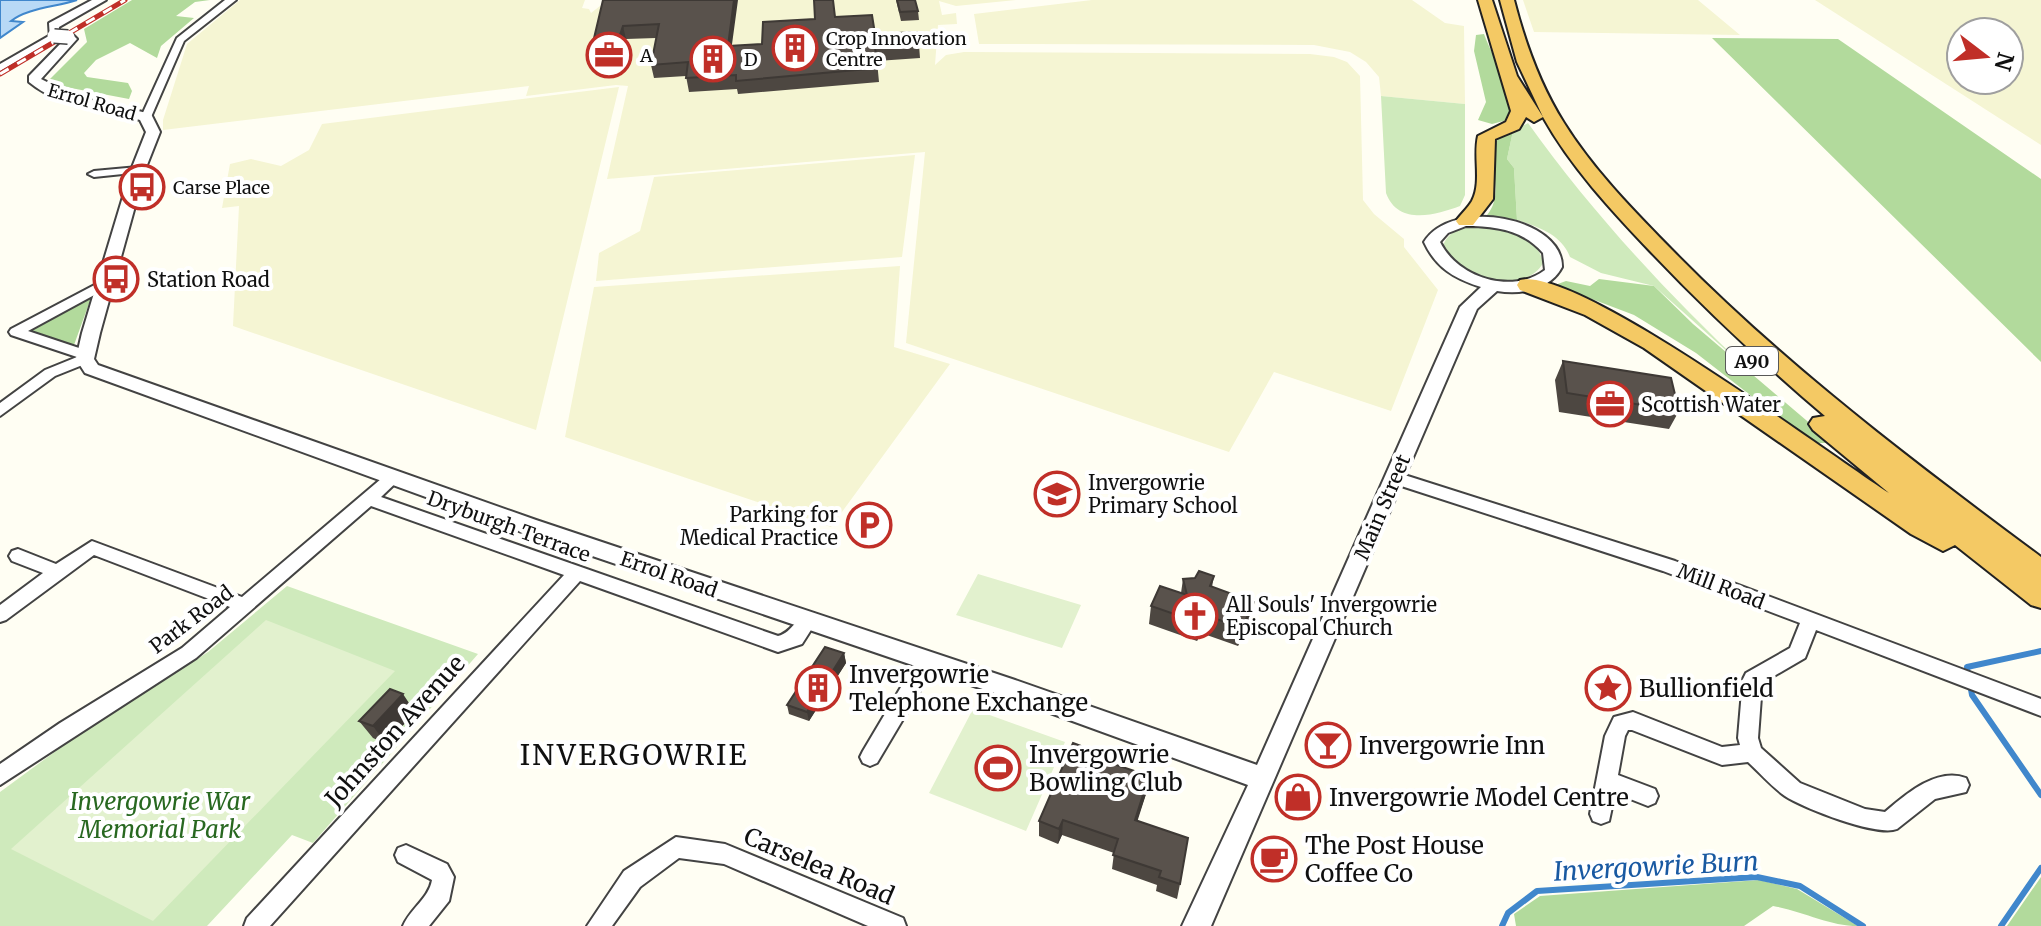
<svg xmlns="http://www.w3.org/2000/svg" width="2041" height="926" viewBox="0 0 2041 926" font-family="Merriweather,serif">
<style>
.farmland{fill:#f5f5d3;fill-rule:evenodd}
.green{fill:#cfeabc}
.forest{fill:#b2da9c}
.pitch{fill:#e2f1ce}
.water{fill:#b8d9f6;stroke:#4087cc;stroke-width:2}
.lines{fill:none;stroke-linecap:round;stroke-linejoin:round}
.stream{stroke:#4087cc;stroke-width:6}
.minor-casing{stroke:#434343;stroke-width:4}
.tertiary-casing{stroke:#434343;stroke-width:4}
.trunk-casing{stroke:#212121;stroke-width:4}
.minor{fill:#fff;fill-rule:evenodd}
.tertiary{fill:#fff;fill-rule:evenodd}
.trunk{fill:#f4c964;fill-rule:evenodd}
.rail-casing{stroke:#c02f28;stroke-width:5}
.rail{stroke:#fff;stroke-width:3;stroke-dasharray:10;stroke-linecap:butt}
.tertiary-bridge-casing{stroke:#434343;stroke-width:16;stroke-linecap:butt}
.tertiary-bridge{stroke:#fff;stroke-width:13}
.wall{fill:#4d4741}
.shaded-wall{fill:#3e3935}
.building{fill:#59524c;stroke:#3e3935;stroke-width:2}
.labels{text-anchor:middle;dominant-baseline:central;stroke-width:8;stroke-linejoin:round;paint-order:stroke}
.far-poi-label{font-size:18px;fill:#101010;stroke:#fff;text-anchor:start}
.far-street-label{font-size:18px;fill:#101010;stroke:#fff}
.shield{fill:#fff;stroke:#585858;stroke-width:2}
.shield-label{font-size:18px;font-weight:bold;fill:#101010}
.poi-label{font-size:20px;fill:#101010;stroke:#fff;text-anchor:start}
.street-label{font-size:20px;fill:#101010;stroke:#fff}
.near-poi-label{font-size:24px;fill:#101010;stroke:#fff;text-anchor:start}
.near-street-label{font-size:24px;fill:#101010;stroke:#fff}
.near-park-label{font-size:24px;font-style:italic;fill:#286820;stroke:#fff}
.near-water-label{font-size:26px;font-style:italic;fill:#1959a2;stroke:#fff}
.near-quarter-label{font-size:28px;letter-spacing:2px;fill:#101010;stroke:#fff}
</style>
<rect width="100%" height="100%" fill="#fffef3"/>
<path class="farmland" d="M 240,0 L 585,0 L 582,8 L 589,9 L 591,13 L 600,6 L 617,4 L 619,0 L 1016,0 L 956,6 L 939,1 L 942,15 L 956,13 L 957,24 L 938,25 L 935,65 L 946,55 L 964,52 L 1310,54 L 1334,57 L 1347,62 L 1360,76 L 1363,200 L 1374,214 L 1404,239 L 1404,247 L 1438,290 L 1391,411 L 1274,372 L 1229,452 L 906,343 L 925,152 L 607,179 L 628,86 L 616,85 L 526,96 L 529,86 L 163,130 L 163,120 L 187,44 Z
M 1092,0 L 1412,0 L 1445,23 L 1464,26 L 1465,104 L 1381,96 L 1379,77 L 1366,62 L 1350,52 L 1314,45 L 979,44 L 974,14 Z
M 1523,0 L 1698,0 L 1740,35 L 1534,32 Z
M 1815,0 L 2041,0 L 2041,145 ZM 1961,32 L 2009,32 L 2009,80 L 1961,80 Z
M 619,87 L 536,430 L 233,326 L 239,206 L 222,208 L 230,164 L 251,159 L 281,166 L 309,150 L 322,124 Z
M 915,155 L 902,257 L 596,281 L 599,253 L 640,231 L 654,177 Z
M 900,266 L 894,347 L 950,364 L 831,527 L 565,437 L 594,287 Z"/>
<path class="green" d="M 1381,96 L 1465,104 L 1465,195 L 1460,206 C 1436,215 1398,226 1386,193 Z
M 1528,123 C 1593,214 1667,293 1748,370 L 1654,286 L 1601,273 L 1570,257 C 1561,234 1538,227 1517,220 L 1514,168 L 1507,159 L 1513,131 Z
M 1478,226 C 1502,229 1538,234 1543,263 C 1525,297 1455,277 1443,246 C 1448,230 1463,228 1478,226 Z
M 287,586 L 478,654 L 313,843 L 292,835 L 207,926 L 0,926 L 0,792 L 75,737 L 208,652 Z"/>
<path class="forest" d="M 132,0 L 210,0 L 195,2 L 176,16 L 194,18 L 161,46 L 157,58 L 130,43 L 96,60 L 84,73 L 87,77 L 128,83 L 132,91 L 129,99 L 55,85 L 50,79 L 87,42 L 84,29 Z
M 1484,34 C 1494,61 1514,89 1511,119 L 1492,124 L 1478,120 L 1486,102 L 1474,51 L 1476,35 Z
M 1712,38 L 1838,39 L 2041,179 L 2041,362 Z
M 1513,131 L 1507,159 L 1514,168 L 1517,220 L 1487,215 C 1507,191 1483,159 1500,136 Z
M 1599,279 L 1654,286 L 1693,324 L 1833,443 L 1812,443 L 1696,353 L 1634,315 L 1555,285 L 1566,281 L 1590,286 Z
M 88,297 L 91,298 L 74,345 L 30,331 L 30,329 Z
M 2041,877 L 2041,926 L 2007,926 Z
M 1759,880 L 1797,889 L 1858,926 C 1829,926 1803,911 1773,906 L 1744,926 L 1516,926 L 1514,914 L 1540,896 Z"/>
<path class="pitch" d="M 978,574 L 1081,605 L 1062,648 L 956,615 Z
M 266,620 L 395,671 L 153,921 L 11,849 Z
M 973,709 L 1065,742 L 1026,831 L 929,793 Z"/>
<path class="water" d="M 0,0 L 77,0 C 56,7 27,8 11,21 L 23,22 L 0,38 Z"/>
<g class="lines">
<path class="stream" d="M 1968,675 L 1967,667 L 2041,651
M 1970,684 L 1972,695 L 2041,795
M 1502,926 L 1508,913 L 1537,891 L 1757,877 L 1800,886 L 1863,926
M 2001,926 L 2041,868"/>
<g class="minor-casing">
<path id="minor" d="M 225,0 L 236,0 L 184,41 L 151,117 L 142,119 L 141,117 L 177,38 Z
M 54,33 L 59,36 L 57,38 L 0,71 L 0,64 Z
M 138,167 L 144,170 L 142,172 L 94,177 L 88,174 L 94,171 Z
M 104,280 L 111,284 L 109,287 L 28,331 L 91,352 L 93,355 L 90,362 L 55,376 L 0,416 L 0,403 L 45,370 L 77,357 L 11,335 L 9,332 L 11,329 Z
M 394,471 L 402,477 L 381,497 L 778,636 C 796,631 796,611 814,617 L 816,622 L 802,644 L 778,652 L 580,581 L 270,926 L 244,926 L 247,918 L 564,575 L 371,506 L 196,658 L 0,785 L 0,764 L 60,723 L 182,648 L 230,607 L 94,555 L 6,620 L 0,622 L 0,605 L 43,573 L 12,561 L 9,556 L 12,551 L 18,549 L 56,564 L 92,541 L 242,597 L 388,473 Z
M 1395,472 L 1675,561 L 2041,699 L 2041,716 L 1816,630 L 1805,658 L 1762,683 L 1758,738 L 1761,748 L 1800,783 L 1865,809 L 1885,812 C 1906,794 1937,767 1966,778 L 1969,785 L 1966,792 L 1935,799 L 1897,829 C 1877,837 1803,808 1785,796 C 1772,787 1760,773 1748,762 L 1722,765 L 1632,730 L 1628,730 L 1625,736 L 1618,775 L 1655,789 L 1658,796 L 1655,803 L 1648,806 L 1615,793 L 1609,821 L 1601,824 L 1593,821 L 1590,814 L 1605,736 L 1614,717 L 1633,712 L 1722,747 L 1740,745 L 1738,738 L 1743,679 L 1746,673 L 1790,648 L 1800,623 L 1663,571 L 1389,482 L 1387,478 Z
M 927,653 L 934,655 L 936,661 L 934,667 L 877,763 L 870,766 L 863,763 L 860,757 L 863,751 L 920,655 Z
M 676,837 L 725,844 L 903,918 L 906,926 L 868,926 L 724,864 L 679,858 L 640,887 L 612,926 L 587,926 L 624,871 Z
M 406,845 L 447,864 L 454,877 L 449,901 L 429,926 L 403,926 C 410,909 429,898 432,880 L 398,862 L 395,855 L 398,848 Z"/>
</g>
<g class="tertiary-casing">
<path id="tertiary" d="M 92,0 L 106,0 L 59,27 L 58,39 L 50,39 L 49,23 Z
M 64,34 L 72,34 L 77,39 L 41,79 L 75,96 L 151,114 L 160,132 L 145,170 L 100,333 L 94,359 L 98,365 L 536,520 L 1015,680 L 1257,765 L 1460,307 L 1481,287 C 1455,279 1436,268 1424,242 C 1453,196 1563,218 1562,267 C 1550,290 1521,295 1497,291 L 1477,309 L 1211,926 L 1182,926 L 1248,785 L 1009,698 L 522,532 L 85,373 L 76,359 L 82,333 L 131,170 L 146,132 L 140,120 C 103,109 60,108 29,82 L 29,76 L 64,40 ZM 1466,226 C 1496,226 1523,230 1543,253 L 1545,270 C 1512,295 1458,278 1440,242 L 1448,233 Z"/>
</g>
<g class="trunk-casing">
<path id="trunk" d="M 1478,0 L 1492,0 L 1517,76 L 1543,117 L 1517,62 L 1500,0 L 1514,0 C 1525,43 1540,85 1564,123 C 1594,171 1635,212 1674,252 C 1786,366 1913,462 2041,557 L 2041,608 L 2031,605 L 1955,545 L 1943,551 L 1911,534 L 1644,348 L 1585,315 L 1520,290 L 1517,285 L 1520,280 C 1578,266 1829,455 1889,493 L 1813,430 L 1809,424 L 1813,418 L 1825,416 C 1764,364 1706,310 1650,251 C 1611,210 1571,167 1543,117 L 1534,122 L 1526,117 L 1519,129 L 1495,139 L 1493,199 L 1473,225 L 1459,225 L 1456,221 C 1461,214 1468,208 1472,201 C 1482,182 1473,157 1478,136 L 1506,122 L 1511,111 Z"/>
</g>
<use href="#minor" class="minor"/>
<use href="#tertiary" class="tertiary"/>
<use href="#trunk" class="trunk"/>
<g class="rail-casing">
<path id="rail" d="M 0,74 L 125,0"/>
</g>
<use href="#rail" class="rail"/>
<g class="tertiary-bridge-casing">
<path id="tertiary-bridge" d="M 54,36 L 68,37"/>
</g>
<use href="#tertiary-bridge" class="tertiary-bridge"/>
</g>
<path class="wall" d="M 603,0 L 732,46 L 762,44 L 835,17 L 875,34 L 919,45 L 920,58 L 877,61 L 879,82 L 738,94 L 737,89 L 689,92 L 686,76 L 654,78 L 651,65 L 656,38 L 626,39 L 619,63 L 595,64 L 591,51 Z
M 896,0 L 915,0 L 918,11 L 919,20 L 901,21 Z
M 1563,361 L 1679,411 L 1669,429 L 1559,412 L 1555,380 Z
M 1214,576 L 1212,587 L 1250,620 L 1238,646 L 1201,633 L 1197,641 L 1149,624 L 1151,606 L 1181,593 L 1183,579 Z
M 844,653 L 846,663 L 809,721 L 789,714 L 787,705 Z
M 415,712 L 386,744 L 373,738 L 359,721 Z
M 1092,757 L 1147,791 L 1137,820 L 1180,884 L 1177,899 L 1156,891 L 1157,885 L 1112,869 L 1114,853 L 1062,835 L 1058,844 L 1039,836 L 1039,821 Z"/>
<path class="shaded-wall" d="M 734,0 L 738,0 L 730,59 L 728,46 Z
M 623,26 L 626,39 L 619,63 L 615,50 Z
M 1254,602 L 1250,620 L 1238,646 L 1242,628 Z
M 1205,615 L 1201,633 L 1197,641 L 1200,623 Z
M 844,653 L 846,663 L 809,721 L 807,712 Z
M 403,694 L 415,712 L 386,744 L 373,726 Z
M 1149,776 L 1147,791 L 1133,835 L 1135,820 Z
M 1063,820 L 1062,835 L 1058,844 L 1059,829 Z"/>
<path class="building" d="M 603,0 L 734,0 L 728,46 L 762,44 L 763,22 L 815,19 L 814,0 L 833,0 L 835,17 L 872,15 L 875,34 L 917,32 L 919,45 L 875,48 L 878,68 L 736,81 L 736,75 L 686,78 L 688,62 L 651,65 L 659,24 L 623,26 L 615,50 L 591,51 Z
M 897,0 L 915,0 L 918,11 L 900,12 Z
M 1563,361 L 1671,378 L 1679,411 L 1567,393 Z
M 1199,571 L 1214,576 L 1210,586 L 1254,602 L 1242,628 L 1205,615 L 1200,623 L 1151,606 L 1160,586 L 1187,595 L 1183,579 L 1195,578 Z
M 825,647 L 844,653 L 807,712 L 787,705 Z
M 390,689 L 403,694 L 373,726 L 359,721 Z
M 1073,743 L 1092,750 L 1090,756 L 1149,776 L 1135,820 L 1188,838 L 1180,884 L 1159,877 L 1161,871 L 1113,855 L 1118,839 L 1063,820 L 1059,829 L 1039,821 Z"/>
<defs>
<g id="building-ring" transform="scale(2.3)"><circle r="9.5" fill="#fff" stroke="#c02f28" stroke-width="1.5"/><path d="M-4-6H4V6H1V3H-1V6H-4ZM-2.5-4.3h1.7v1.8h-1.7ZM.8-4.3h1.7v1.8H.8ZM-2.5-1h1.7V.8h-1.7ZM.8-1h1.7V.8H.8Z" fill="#c02f28"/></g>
<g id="office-ring" transform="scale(2.3)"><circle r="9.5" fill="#fff" stroke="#c02f28" stroke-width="1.5"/><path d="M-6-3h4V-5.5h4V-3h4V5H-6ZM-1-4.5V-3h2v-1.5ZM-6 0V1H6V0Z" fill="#c02f28"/></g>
<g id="bus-ring" transform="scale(2.3)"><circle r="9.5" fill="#fff" stroke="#c02f28" stroke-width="1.5"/><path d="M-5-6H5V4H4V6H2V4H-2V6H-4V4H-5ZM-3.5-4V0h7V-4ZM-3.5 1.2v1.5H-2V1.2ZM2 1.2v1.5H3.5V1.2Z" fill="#c02f28"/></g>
<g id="school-ring" transform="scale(2.3)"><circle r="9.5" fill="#fff" stroke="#c02f28" stroke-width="1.5"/><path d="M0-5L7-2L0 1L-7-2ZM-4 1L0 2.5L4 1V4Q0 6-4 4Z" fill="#c02f28"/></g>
<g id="parking-ring" transform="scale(2.3)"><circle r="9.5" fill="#fff" stroke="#c02f28" stroke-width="1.5"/><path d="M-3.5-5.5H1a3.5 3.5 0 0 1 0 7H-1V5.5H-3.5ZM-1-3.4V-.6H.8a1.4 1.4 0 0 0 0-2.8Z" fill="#c02f28"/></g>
<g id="church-ring" transform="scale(2.3)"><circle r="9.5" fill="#fff" stroke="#c02f28" stroke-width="1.5"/><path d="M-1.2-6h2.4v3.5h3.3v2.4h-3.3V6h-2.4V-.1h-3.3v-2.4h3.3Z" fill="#c02f28"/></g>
<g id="sight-ring" transform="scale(2.3)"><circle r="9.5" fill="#fff" stroke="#c02f28" stroke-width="1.5"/><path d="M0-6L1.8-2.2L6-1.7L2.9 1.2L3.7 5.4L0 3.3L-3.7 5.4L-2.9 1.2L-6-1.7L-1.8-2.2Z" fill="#c02f28"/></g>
<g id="bar-ring" transform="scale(2.3)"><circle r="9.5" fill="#fff" stroke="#c02f28" stroke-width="1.5"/><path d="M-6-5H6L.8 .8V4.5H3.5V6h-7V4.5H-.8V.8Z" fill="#c02f28"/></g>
<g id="stadium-ring" transform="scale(2.3)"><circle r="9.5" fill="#fff" stroke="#c02f28" stroke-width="1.5"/><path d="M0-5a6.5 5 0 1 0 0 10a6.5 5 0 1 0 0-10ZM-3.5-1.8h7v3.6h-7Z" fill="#c02f28"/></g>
<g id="shop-ring" transform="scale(2.3)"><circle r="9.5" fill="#fff" stroke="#c02f28" stroke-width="1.5"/><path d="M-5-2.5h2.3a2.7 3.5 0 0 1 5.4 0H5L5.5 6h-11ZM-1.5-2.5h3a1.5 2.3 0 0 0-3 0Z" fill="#c02f28"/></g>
<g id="cafe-ring" transform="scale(2.3)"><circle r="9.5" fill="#fff" stroke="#c02f28" stroke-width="1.5"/><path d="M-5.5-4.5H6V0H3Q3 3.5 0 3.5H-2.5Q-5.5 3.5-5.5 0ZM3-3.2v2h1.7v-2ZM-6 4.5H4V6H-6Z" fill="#c02f28"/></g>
</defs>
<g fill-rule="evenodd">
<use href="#building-ring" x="795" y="48"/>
<use href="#office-ring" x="609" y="55"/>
<use href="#building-ring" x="713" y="59"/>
<use href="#bus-ring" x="142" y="187"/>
<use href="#bus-ring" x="116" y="279"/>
<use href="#office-ring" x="1610" y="404"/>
<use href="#school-ring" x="1057" y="494"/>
<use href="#parking-ring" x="869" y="525"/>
<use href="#church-ring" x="1195" y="616"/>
<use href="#building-ring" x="818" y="688"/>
<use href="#sight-ring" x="1608" y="688"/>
<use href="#bar-ring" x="1328" y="745"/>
<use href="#stadium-ring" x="998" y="768"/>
<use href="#shop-ring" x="1298" y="797"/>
<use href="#cafe-ring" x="1274" y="859"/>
</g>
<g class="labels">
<g class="far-poi-label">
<text x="826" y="38">Crop Innovation<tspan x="826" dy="21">Centre</tspan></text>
<text x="640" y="55">A</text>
<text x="744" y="59">D</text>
<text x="173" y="187">Carse Place</text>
</g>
<g class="far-street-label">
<text transform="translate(92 102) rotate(16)">Errol Road</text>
</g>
<rect class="shield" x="1726" y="347" width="52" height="28" rx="6"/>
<g class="shield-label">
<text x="1752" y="361">A90</text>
</g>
<g class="poi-label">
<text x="147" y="279">Station Road</text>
<text x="1641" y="404">Scottish Water</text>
<text x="1088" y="482">Invergowrie<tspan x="1088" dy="23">Primary School</tspan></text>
<text x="838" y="514" text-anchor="end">Parking for<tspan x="838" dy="23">Medical Practice</tspan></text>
<text x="1226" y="604">All Souls' Invergowrie<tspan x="1226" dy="23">Episcopal Church</tspan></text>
</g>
<g class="street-label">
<text transform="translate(1382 507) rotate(-67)">Main Street</text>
<text transform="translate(509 526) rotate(20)">Dryburgh Terrace</text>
<text transform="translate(669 574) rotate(19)">Errol Road</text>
<text transform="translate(1721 586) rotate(21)">Mill Road</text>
<text transform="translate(191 619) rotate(-37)">Park Road</text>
</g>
<g class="near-poi-label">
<text x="849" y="674">Invergowrie<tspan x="849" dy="28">Telephone Exchange</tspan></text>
<text x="1639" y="688">Bullionfield</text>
<text x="1359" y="745">Invergowrie Inn</text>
<text x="1029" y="754">Invergowrie<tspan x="1029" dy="28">Bowling Club</tspan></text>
<text x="1329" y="797">Invergowrie Model Centre</text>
<text x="1305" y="845">The Post House<tspan x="1305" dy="28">Coffee Co</tspan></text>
</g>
<g class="near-street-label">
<text transform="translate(395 731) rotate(-48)">Johnston Avenue</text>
<text transform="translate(819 866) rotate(23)">Carselea Road</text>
</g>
<g class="near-park-label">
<text x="160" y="801">Invergowrie War<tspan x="160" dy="28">Memorial Park</tspan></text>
</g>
<g class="near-water-label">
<text transform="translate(1656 866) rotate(-3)">Invergowrie Burn</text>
</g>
<g class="near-quarter-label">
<text x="634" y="755">INVERGOWRIE</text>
</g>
</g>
<g transform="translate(1985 56) rotate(106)"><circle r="38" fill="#ffffff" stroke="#9f9f9f" stroke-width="2"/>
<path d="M0-6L14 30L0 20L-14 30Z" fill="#c02f28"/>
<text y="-12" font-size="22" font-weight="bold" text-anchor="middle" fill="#101010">N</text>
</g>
</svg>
